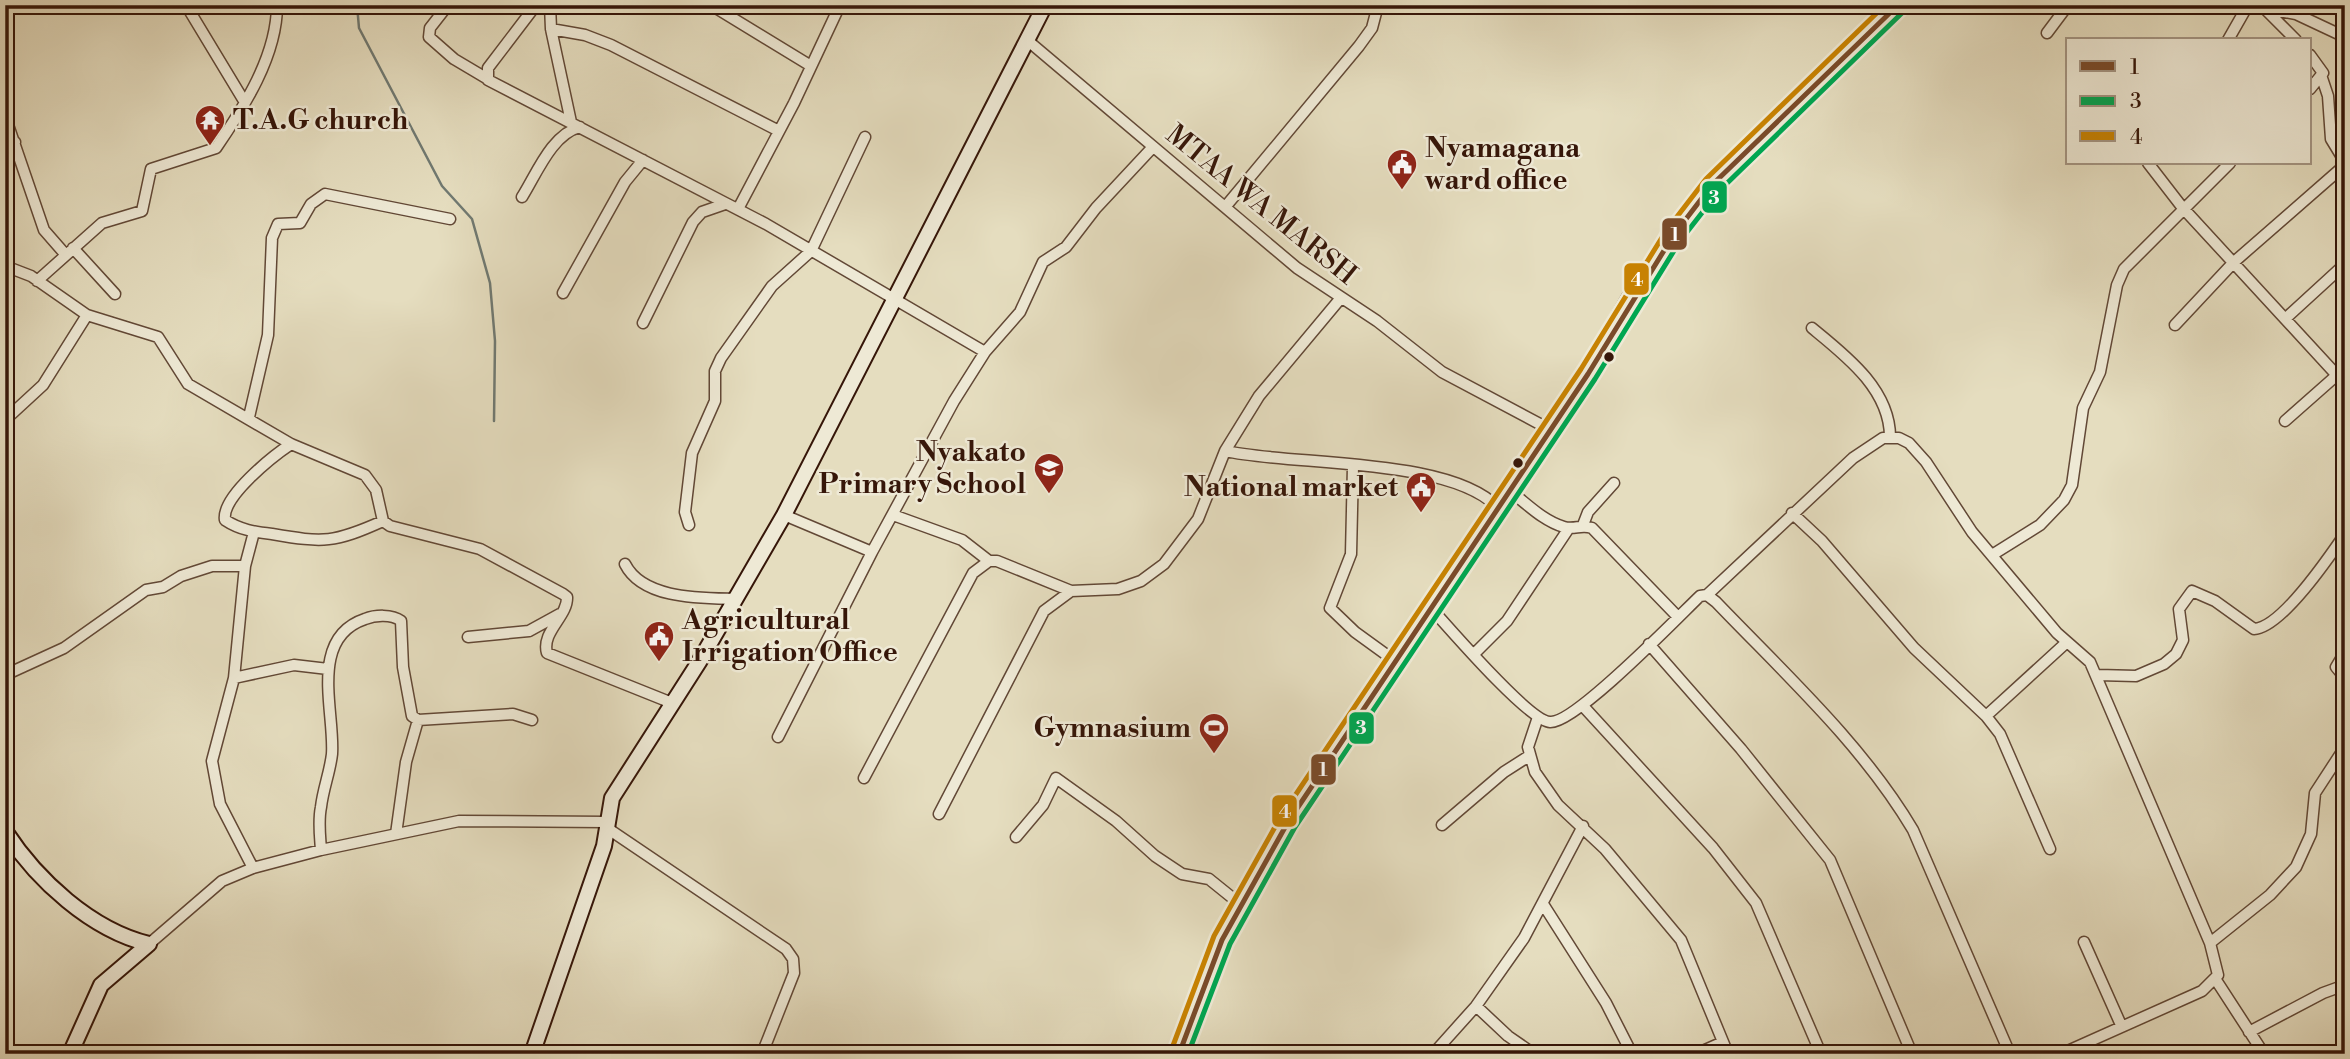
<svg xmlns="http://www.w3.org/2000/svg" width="2350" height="1059" viewBox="0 0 2350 1059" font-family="'Libre Bodoni',serif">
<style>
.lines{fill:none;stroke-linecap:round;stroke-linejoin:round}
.stream{stroke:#707971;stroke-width:2.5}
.street-casing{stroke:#624836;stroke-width:13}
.secondary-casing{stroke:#361609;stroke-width:18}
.highway-casing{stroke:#361609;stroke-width:23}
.street{stroke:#eee9d5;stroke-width:10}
.secondary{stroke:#eee9d5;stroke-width:14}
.highway{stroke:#e5ddbf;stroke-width:19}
.bus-1-casing{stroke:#eee9d5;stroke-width:10}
.bus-2-casing{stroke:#eee9d5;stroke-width:10}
.bus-3-casing{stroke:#eee9d5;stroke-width:10}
.bus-1{stroke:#7a4b2a;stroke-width:5}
.bus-2{stroke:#00a651;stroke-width:5}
.bus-3{stroke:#c78202;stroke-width:5}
.bus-dot{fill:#361609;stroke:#eee9d5;stroke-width:2.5}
.labels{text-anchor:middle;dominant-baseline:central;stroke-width:5;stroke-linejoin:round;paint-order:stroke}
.poi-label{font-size:28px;font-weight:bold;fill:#361609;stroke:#eee9d5;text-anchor:start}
.street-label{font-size:28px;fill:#361609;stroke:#eee9d5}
.line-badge{stroke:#eee9d5;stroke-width:2.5}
.badge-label{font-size:19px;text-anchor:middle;font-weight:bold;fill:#fff}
</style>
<rect width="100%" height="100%" fill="#e5ddbf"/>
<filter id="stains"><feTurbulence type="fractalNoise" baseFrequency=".00286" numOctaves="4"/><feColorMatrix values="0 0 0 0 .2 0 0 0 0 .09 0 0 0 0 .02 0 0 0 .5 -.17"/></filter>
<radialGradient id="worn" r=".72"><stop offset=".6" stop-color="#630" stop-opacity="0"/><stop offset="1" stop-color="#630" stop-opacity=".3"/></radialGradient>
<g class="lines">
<path class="stream" d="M 357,5 L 359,28 L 442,186 L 472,219 L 490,283 L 495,341 L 494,421"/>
<g class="street-casing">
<path id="street" d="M 186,5 L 244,101
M 448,5 L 430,28 L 429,37 L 454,59 L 486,78
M 536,5 L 488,68 L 488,80 L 766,224 L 985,352
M 550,5 L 551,29 L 571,122
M 711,5 L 811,66
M 2261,5 L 2296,40
M 2267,9 L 2296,14 L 2345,37
M 551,29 L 585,35 L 611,45 L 779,131
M 2047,33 L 2068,5
M 1027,40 L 1297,268 L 1377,321 L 1442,372 L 1551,430
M 2228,40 L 2248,5
M 2310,55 L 2323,73 L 2310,89
M 2322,78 L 2328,96 L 2331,139 L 2345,162
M 5,116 L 44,230 L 65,254
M 5,148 L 15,142
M 2148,163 L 2182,207 L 2345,384
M 522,197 C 537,173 552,134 580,127
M 1226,206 L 1359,46 L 1372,28 L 1378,5
M 738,209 L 794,103 L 840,5
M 73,248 L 115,294
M 5,266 L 31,276 L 87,315 L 158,337 L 188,384 L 291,444 L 365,475 L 376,490 L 383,521 L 390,526 L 480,549 L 563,594 L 567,597 C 568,616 541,632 547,653 L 672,703
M 37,281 L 102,223 L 142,211 L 151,169 L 216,148 C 244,107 277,56 277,5
M 563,293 L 625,182 L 643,160
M 2286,318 L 2345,264
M 643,323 L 693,222 L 702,212 L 725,204
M 2175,325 L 2234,262 L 2345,165
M 1812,328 C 1845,355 1890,389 1890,437
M 249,417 L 268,335 L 272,238 L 278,224 L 300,223 L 311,204 L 325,194 L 450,219
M 5,420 L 43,385 L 87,315
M 2285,421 L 2345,368
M 291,444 C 273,456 221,497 225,520 C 240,530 255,532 272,534 C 324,543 334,543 383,521
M 1225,451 C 1293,466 1451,457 1498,508
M 1353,466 L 1351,554 L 1330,608 L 1355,632 L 1395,661
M 1510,491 C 1526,503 1543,521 1564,527 C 1574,530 1582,524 1592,528 L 1678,617
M 1792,513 L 1822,541 L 1914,648 L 1986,716 L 2000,734 L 2050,849
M 893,515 L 962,540 L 989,561
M 689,525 L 685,512 L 692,453 L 715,401 L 715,371 L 721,358 L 772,286 L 811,251 L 865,137
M 1583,525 L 1588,512 L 1614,483
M 872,552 L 954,401 L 985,352 L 1020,312 L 1043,262 L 1066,247 L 1096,208 L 1152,148
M 1992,555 L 2040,525 L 2064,500 L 2072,485 L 2083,408 L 2100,372 L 2117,285 L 2124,269 L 2230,163
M 625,564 C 643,600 703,598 737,599
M 1707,595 L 1853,458 L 1883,438 L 1899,438 L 1909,443 L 1926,462 L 1972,532 L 2057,633 L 2090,662 L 2210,943 L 2218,975 L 2202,991 L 2061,1054
M 1431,608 C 1449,628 1529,721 1550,722 C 1575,724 1677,618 1700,596 L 1707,595 L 1716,602 C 1785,674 1862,744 1913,830 L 2010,1054
M 468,637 L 529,631 L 560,614
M 1649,644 L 1741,749 L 1830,860 L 1912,1054
M 2345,652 L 2336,667 L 2345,678
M 1474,654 L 1507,621 L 1569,528
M 5,675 L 64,648 L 146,590 L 163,587 L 181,576 L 212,566 L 245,566
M 2098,675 L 2136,676 L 2164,664 L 2176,654 L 2183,640 L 2179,609 L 2192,591 L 2215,601 L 2254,629 C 2281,628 2330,556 2345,534
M 234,678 L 294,665 L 328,669
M 1583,706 L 1713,848 L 1756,903 L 1821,1054
M 1986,716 L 2067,642
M 1538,717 L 1528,747 L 1535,772 L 1558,805 L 1605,849 L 1681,940 L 1728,1054
M 778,737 L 872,552 L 784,515
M 864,778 L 973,573 L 989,561 L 997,561 L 1071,591
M 939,814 L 1044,611 L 1071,591 L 1118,589 L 1141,581 L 1164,564 L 1198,519 L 1225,451 L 1259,396 L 1340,299
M 1442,825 L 1504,772 L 1529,756
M 607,828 L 786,949 L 793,959 L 794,973 L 762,1054
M 396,834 L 406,762 L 418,720
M 1016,837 L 1043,805 L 1056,778 L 1116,821 L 1155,856 L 1182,874 L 1209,879 L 1240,904
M 321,850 C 320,835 318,821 321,807 C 323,789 330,772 332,754 C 335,712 308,638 365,619 C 375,615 392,614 401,621 L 403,667 L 412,716 L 418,720 L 513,714 L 532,720
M 253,868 L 220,804 L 212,761 L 234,678 L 245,566 L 254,532
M 1543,904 L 1606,1003 L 1632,1054
M 2084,942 L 2121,1025
M 2210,943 L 2270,895 L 2296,867 L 2311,834 L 2315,793 L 2345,747
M 149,944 L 222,881 L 253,868 L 321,850 L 459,821 L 607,822
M 2216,980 L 2264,1054
M 1476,1006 L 1508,1036 L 1534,1054
M 2249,1032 L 2323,993 L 2345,985
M 1433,1054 L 1476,1006 L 1524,938 L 1583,826
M 1696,1054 L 1723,1042"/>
</g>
<g class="secondary-casing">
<path id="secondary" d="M 5,831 C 37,880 91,930 149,944
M 70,1054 L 101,985 L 149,944
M 532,1054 L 604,846 L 612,798 L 699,662 L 784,515 L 1045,5"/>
</g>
<g class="highway-casing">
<path id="highway" d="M 1179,1054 L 1222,940 L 1243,898 L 1288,822 L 1588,374 L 1640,285 L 1673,236 L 1712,185 L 1898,5"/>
</g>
<use href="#street" class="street"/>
<use href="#secondary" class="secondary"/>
<use href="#highway" class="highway"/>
<g class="bus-1-casing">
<path id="bus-1" d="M 1179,1054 L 1222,940 L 1288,822 L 1588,374 L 1673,236 L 1712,185 L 1898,5"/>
</g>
<g class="bus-2-casing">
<path id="bus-2" d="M 1188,1054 L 1230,944 L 1295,827 L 1595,379 L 1680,241 L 1719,191 L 1904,11"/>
</g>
<g class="bus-3-casing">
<path id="bus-3" d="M 1171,1051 L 1214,936 L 1280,818 L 1581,369 L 1666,231 L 1706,179 L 1885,5"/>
</g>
<use href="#bus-1" class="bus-1"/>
<use href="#bus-2" class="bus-2"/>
<use href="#bus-3" class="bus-3"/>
</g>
<defs>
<g id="temple-pin" transform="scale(1.575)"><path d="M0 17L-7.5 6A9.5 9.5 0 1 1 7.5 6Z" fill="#8f2418" stroke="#eee9d5"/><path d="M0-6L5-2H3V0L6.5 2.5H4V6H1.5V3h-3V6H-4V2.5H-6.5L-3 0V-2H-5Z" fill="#fff"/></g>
<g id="civic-pin" transform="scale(1.575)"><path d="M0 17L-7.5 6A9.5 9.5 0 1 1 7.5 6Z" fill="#8f2418" stroke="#eee9d5"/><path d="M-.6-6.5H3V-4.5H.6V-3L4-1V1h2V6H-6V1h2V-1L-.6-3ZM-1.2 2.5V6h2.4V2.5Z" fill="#fff"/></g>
<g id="school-pin" transform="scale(1.575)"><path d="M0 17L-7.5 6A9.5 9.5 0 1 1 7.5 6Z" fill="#8f2418" stroke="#eee9d5"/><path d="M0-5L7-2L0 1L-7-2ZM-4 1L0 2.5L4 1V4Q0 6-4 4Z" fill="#fff"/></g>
<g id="stadium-pin" transform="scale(1.575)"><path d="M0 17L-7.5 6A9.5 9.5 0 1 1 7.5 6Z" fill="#8f2418" stroke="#eee9d5"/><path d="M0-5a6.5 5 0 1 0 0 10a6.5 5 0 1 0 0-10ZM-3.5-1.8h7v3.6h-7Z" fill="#fff"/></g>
</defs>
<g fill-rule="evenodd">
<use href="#temple-pin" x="210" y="120"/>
<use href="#civic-pin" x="1402" y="164"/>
<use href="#school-pin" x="1049" y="468"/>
<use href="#civic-pin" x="1421" y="487"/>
<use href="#civic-pin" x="659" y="636"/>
<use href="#stadium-pin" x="1214" y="728"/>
</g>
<g class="bus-dot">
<circle cx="1609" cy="357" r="6"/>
<circle cx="1518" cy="463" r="6"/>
</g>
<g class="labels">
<g class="poi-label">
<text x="233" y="120">T.A.G church</text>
<text x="1425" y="148">Nyamagana<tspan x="1425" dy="32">ward office</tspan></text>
<text x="1026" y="452" text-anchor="end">Nyakato<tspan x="1026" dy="32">Primary School</tspan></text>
<text x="1398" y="487" text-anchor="end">National market</text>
<text x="682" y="620">Agricultural<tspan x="682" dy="32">Irrigation Office</tspan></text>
<text x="1191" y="728" text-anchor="end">Gymnasium</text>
</g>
<g class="street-label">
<text transform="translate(1261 205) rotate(39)">MTAA WA MARSH</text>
</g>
</g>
<g class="line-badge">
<rect x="1701" y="180" width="27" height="34" rx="7" fill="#00a651"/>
<rect x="1661" y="217" width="27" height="34" rx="7" fill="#7a4b2a"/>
<rect x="1623" y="262" width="27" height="34" rx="7" fill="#c78202"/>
<rect x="1348" y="711" width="27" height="34" rx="7" fill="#00a651"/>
<rect x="1310" y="753" width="27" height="33" rx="7" fill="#7a4b2a"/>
<rect x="1271" y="794" width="27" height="34" rx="7" fill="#c78202"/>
</g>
<g class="badge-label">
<text x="1714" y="204">3</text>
<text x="1675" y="241">1</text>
<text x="1637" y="286">4</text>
<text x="1361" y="734">3</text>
<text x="1323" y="776">1</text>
<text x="1285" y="818">4</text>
</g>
<rect width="2350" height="1059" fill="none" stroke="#e5ddbf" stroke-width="28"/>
<rect x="7" y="7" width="2336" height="1045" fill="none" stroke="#361609" stroke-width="3.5"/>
<rect x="14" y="14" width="2322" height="1031" fill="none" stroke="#361609" stroke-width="2"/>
<rect x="2066" y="38" width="245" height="126" fill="#eee9d5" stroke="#a49583" stroke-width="2"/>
<rect x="2080" y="61" width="35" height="10" fill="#7a4b2a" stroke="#a49583" stroke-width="2"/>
<text x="2130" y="74" font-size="21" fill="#361609">1</text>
<rect x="2080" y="96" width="35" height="10" fill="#00a651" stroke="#a49583" stroke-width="2"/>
<text x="2130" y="108" font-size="21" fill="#361609">3</text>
<rect x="2080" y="131" width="35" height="10" fill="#c78202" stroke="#a49583" stroke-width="2"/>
<text x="2130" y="144" font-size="21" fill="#361609">4</text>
<rect width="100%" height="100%" filter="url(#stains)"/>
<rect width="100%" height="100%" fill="url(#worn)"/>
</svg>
